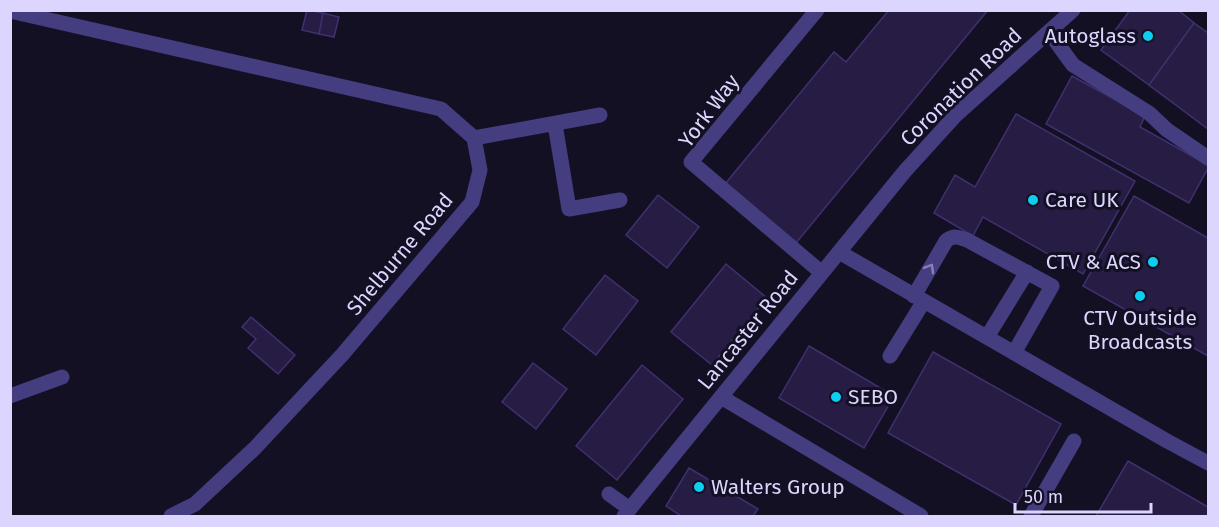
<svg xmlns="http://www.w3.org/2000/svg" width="1219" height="527" viewBox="0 0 1219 527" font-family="'Fira Sans',sans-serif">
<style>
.building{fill:#271d44;stroke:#40306e;stroke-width:1.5}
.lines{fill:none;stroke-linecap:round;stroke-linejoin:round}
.minor{stroke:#443d80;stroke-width:15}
.oneway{stroke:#8881b8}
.poi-dot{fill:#0dcdf0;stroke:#141024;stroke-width:2}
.labels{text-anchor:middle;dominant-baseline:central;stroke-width:6;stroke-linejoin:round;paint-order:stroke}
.poi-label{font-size:21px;fill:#dcd5fd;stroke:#141024;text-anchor:start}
.street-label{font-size:21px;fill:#dcd5fd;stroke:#141024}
</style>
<rect width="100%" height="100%" fill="#141024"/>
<path class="building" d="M 307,10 L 323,13 L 319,34 L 302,30 Z
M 889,10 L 988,10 L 796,243 L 725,184 L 834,52 L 846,62 Z
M 1130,10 L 1178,10 L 1194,23 L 1149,85 L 1101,50 Z
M 323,13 L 339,17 L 334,37 L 319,34 Z
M 1194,23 L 1208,33 L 1208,129 L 1149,85 Z
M 1072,76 L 1145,116 L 1140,127 L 1208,165 L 1208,168 L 1189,203 L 1046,124 Z
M 1016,114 L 1135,181 L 1083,274 L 983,217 L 973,236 L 934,213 L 955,175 L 975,187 Z
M 658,195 L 699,227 L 667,268 L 626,235 Z
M 1134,196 L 1208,238 L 1208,356 L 1083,286 Z
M 726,264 L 767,298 L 712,365 L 671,332 Z
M 605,275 L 638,301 L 596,355 L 563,329 Z
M 251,317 L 295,355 L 278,374 L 248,348 L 256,339 L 242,327 Z
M 809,346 L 894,396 L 864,448 L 779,398 Z
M 933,352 L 1061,424 L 1016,505 L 888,433 Z
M 533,363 L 567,389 L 536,429 L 502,402 Z
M 642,365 L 683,399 L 617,480 L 576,446 Z
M 1128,461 L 1208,507 L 1208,516 L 1096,516 Z
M 689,468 L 758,509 L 753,516 L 681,516 L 666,506 Z"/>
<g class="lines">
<path class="minor" d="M 817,10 L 691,162 L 822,273
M 10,11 L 441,109 L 474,138 L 480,170 L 472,202 L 342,355 L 255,448 L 195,504 L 171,516
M 1049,32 L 1073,65 L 1149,113 L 1167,130 L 1208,158
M 555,124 L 569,209 L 620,200
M 474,138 L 600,115
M 839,252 L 1167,441 L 1208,463
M 914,296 L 946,241 C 953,235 959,237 967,240 L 1052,286 L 1014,353
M 987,337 L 1027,272
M 890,356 L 924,301
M 10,396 L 62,377
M 721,397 L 921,516
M 609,494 L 630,509
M 624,516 L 905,171 L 955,116 L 1073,10
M 1031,516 L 1074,441"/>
</g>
<defs><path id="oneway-chevron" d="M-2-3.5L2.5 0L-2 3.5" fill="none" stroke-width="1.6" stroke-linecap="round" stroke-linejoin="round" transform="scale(1.5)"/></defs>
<use class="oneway" href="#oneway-chevron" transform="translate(930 268) rotate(-60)"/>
<g class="poi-dot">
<circle cx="1148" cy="36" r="6"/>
<circle cx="1033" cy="200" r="6"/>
<circle cx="1153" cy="262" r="6"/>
<circle cx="1140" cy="296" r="6"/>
<circle cx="836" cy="397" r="6"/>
<circle cx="699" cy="487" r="6"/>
</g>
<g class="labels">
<g class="poi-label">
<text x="1136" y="36" text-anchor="end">Autoglass</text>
<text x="1045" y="200">Care UK</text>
<text x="1141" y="262" text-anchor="end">CTV &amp; ACS</text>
<text x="1140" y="318" text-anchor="middle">CTV Outside<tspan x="1140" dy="24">Broadcasts</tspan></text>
<text x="848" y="397">SEBO</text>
<text x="711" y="487">Walters Group</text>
</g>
<g class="street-label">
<text transform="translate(961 87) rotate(-44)">Coronation Road</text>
<text transform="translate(709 111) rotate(-53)">York Way</text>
<text transform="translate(400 254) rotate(-50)">Shelburne Road</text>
<text transform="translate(748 330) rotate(-51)">Lancaster Road</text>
</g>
</g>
<rect width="1219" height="527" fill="none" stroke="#dcd5fd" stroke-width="24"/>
<path d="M1015 503v9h136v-9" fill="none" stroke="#dcd5fd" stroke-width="3"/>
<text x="1024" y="503" font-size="18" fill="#dcd5fd" stroke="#141024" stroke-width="4.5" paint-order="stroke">50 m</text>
</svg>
